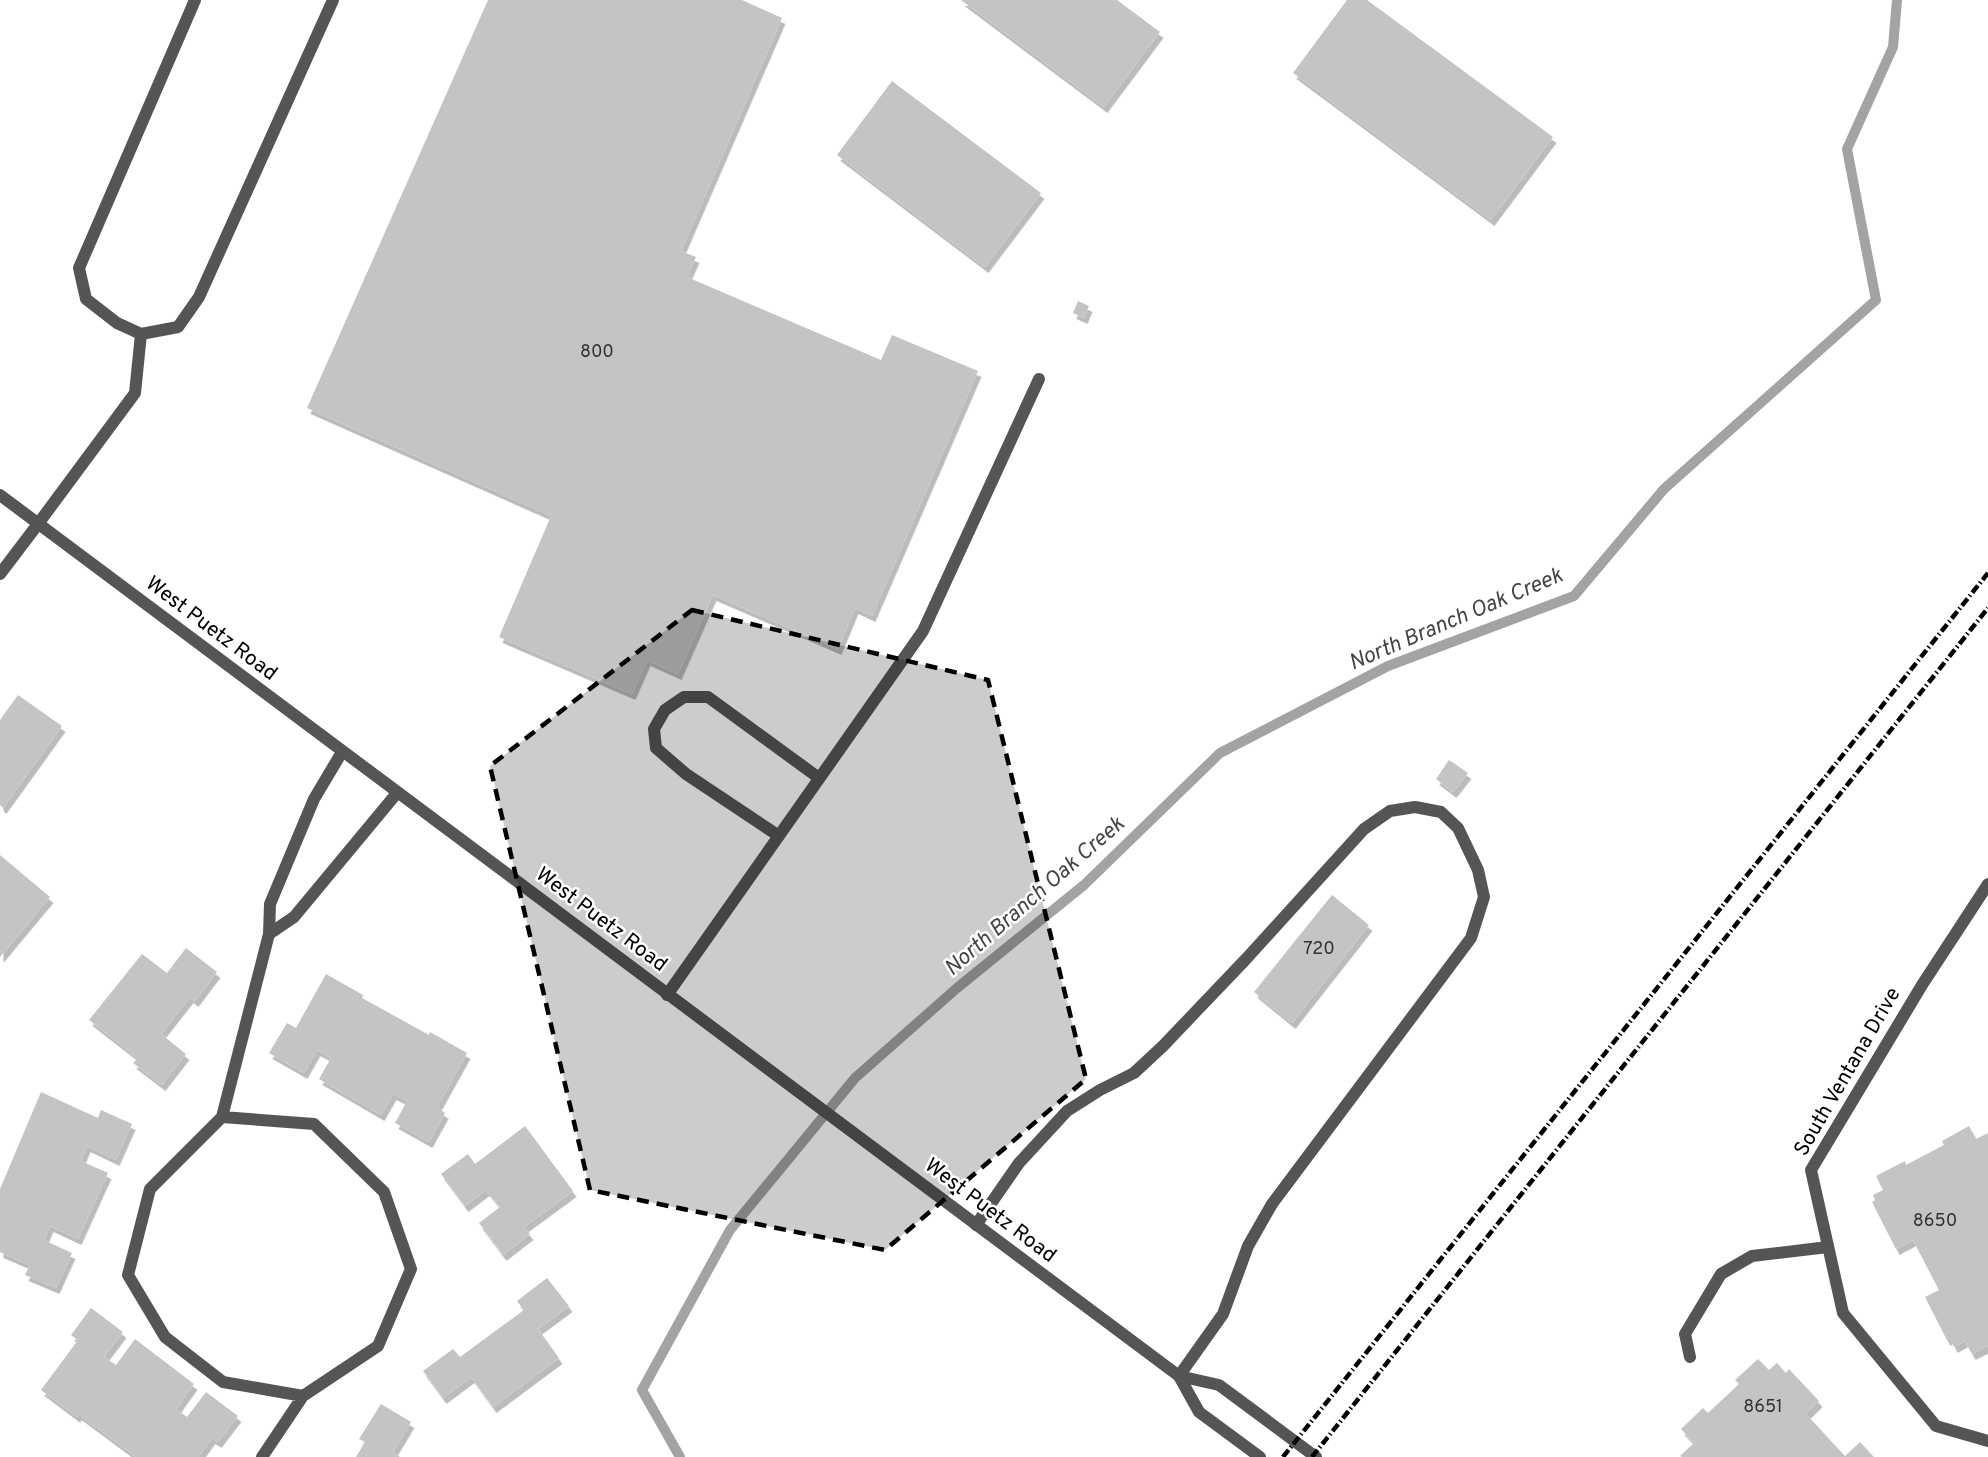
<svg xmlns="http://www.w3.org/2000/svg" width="1988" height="1457" viewBox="0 0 1988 1457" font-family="Overpass,sans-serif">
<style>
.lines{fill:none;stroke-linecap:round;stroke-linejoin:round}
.stream{stroke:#a3a3a3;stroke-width:10}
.building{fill:#c4c4c4;filter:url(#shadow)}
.service{stroke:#555;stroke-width:12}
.minor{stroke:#555;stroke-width:12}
.tertiary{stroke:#555;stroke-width:12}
.rail{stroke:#000;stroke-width:4.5;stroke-dasharray:9 3 1.5 3;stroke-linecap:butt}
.marked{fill:#000;fill-opacity:0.2;stroke:#000;stroke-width:4.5;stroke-dasharray:12 8;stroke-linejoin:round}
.labels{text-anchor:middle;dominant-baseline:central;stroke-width:5;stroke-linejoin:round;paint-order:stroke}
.number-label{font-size:18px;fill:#313131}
.street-label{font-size:21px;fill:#000;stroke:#fff}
.water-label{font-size:22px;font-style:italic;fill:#444;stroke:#fff}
</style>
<defs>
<filter id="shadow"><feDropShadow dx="3.5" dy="6" stdDeviation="0" flood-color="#0004"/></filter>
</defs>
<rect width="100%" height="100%" fill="#fff"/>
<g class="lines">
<path class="stream" d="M 680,1457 L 642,1390 L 730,1230 L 855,1078 L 957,988 L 1084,885 L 1220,753 L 1388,666 L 1574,596 L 1664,489 L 1876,300 L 1847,149 L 1893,47 L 1897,0"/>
</g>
<path class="building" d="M 488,0 L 742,0 L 782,18 L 681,251 L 696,257 L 687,277 L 881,360 L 892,335 L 978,371 L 872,616 L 855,608 L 838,649 L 713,595 L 678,674 L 647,660 L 632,694 L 499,637 L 551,516 L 307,408 Z
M 961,0 L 1117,0 L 1160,32 L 1104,107 Z
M 1347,0 L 1367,0 L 1553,137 L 1491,220 L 1293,73 Z
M 892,81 L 1041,193 L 985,267 L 837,155 Z
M 1078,301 L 1089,306 L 1084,318 L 1073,313 Z
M 18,695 L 62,726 L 3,808 L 0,805 L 0,720 Z
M 1449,760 L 1468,773 L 1453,792 L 1436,779 Z
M 0,855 L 50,897 L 0,957 Z
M 1332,895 L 1369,925 L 1292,1023 L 1254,992 Z
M 186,948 L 217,972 L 195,1001 L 190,997 L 161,1034 L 186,1054 L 162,1085 L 133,1063 L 138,1058 L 89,1020 L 142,954 L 167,973 Z
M 326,974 L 363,995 L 362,998 L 429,1035 L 430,1032 L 467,1053 L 437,1107 L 445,1113 L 429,1142 L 395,1123 L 407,1101 L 393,1094 L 381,1115 L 319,1079 L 331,1058 L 317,1050 L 304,1073 L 269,1053 L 287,1023 L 296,1028 Z
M 41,1092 L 98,1118 L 101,1110 L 132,1124 L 116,1160 L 87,1146 L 81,1161 L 108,1173 L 78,1239 L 50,1226 L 44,1240 L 72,1253 L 56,1288 L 25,1275 L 30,1265 L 0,1252 L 0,1189 Z
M 525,1126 L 573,1191 L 524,1227 L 530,1234 L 503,1255 L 479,1223 L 500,1207 L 486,1190 L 465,1206 L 441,1174 L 468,1154 L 475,1164 Z
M 1969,1126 L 1976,1139 L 1988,1133 L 1988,1346 L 1972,1354 L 1965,1341 L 1954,1347 L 1950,1338 L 1947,1340 L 1925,1297 L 1939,1290 L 1913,1240 L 1896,1249 L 1872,1202 L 1875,1200 L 1873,1195 L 1883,1190 L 1876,1176 L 1905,1161 L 1906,1165 L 1944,1145 L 1942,1141 Z
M 547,1278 L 569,1306 L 538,1329 L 559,1358 L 493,1407 L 471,1377 L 443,1398 L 423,1371 L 453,1349 L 460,1357 L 524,1310 L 517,1301 Z
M 91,1308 L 123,1332 L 104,1357 L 116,1365 L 135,1339 L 194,1384 L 176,1409 L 187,1417 L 206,1392 L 238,1416 L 218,1442 L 212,1438 L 198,1457 L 136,1457 L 78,1414 L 77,1417 L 41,1390 L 78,1340 L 71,1335 Z
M 1758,1359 L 1769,1370 L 1777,1363 L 1786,1373 L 1789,1369 L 1819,1401 L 1806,1414 L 1845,1456 L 1860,1442 L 1874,1457 L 1682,1457 L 1680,1456 L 1694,1443 L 1681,1429 L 1703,1408 L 1708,1413 L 1739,1384 L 1735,1380 Z
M 381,1404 L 411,1422 L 393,1452 L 400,1457 L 356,1457 L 365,1442 L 359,1439 Z"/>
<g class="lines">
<path class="service" d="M 195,0 L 79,268 L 86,299 L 117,323 L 141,334 L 178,327 L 199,297 L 333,0
M 38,524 L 135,393 L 141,334
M 779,836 L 686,774 L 656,748 L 654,729 L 665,710 L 684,697 L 708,697 L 819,778
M 269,934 L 294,917 L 397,793
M 667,995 L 923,631 L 1039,379
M 222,1117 L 314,1124 L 384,1192 L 411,1269 L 378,1346 L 303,1396 L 223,1382 L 165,1337 L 128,1275 L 150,1189 L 222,1117 L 269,934 L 270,904 L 314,799 L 342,752
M 976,1225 L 1019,1163 L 1067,1111 L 1100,1090 L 1134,1073 L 1163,1046 L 1246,959 L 1364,829 L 1390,811 L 1415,807 L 1441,812 L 1458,828 L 1478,870 L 1484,897 L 1471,938 L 1272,1204 L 1248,1246 L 1223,1314 L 1179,1376
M 1690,1357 L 1685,1334 L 1721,1274 L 1752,1256 L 1828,1247
M 262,1457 L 303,1396"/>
<path class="minor" d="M 0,574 L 38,524
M 1988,884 L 1922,985 L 1811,1170 L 1843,1313 L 1936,1426 L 1988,1441"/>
<path class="tertiary" d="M 0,495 L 1179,1376 L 1199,1412 L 1260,1457
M 1179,1376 L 1219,1385 L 1316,1457"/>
<path class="rail" d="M 1283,1457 L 1988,573
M 1312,1457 L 1988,608"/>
</g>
<path class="marked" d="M 692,610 L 988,680 L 1086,1079 L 885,1250 L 590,1190 L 490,766 Z"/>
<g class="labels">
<g class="number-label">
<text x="597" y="352">800</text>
<text x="1319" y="949">720</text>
<text x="1935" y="1221">8650</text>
<text x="1763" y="1407">8651</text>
</g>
<g class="street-label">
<text transform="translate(211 629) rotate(37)">West Puetz Road</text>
<text transform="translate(601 920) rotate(37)">West Puetz Road</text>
<text transform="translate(1848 1072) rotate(-60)">South Ventana Drive</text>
<text transform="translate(990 1211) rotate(37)">West Puetz Road</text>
</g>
<g class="water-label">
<text transform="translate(1456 620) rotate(-23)">North Branch Oak Creek</text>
<text transform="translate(1035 897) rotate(-41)">North Branch Oak Creek</text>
</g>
</g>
</svg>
